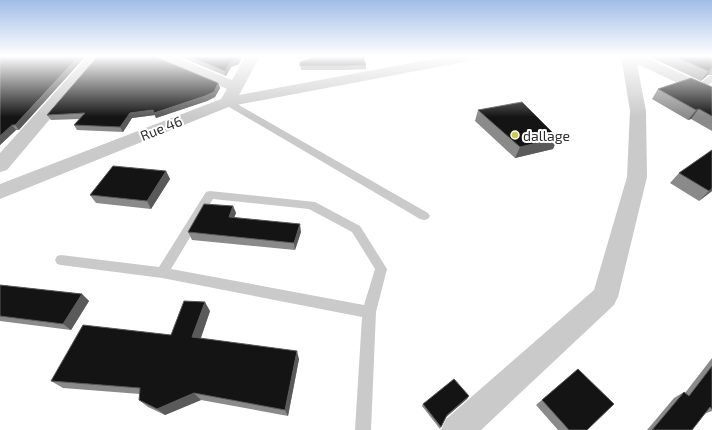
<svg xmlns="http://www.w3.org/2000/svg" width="712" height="430" viewBox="0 0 712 430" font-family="'Exo 2',sans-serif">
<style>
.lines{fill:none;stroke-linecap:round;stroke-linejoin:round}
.service{fill:#cacaca;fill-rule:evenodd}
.minor{fill:#cacaca;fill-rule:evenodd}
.wall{fill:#8a8a8a}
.shaded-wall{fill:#5a5a5a}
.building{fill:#141414;stroke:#5a5a5a}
.poi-dot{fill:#cfcc44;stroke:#fff;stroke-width:1.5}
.labels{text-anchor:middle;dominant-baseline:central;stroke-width:4;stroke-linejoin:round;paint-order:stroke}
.street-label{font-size:14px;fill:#2d2d2d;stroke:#fff}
.poi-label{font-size:14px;fill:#2d2d2d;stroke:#fff;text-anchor:start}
</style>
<rect width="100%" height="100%" fill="#fff"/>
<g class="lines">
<path class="service" d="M 709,76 L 712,76 L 712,82 L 703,90 L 697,90 L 697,86 Z
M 224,100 L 230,100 L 428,213 L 430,216 L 428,219 L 424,220 L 420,219 L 224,104 L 223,102 Z
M 210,191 L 315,202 L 360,226 L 387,269 L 376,312 L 371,430 L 355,430 L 362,317 L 162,278 L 61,265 L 57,264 L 55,260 L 57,256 L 61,255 L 159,267 L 206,192 ZM 213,199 L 309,209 L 352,232 L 375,269 L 364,305 L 171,269 Z"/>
<path class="minor" d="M 88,56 L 103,56 L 7,170 L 0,172 L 0,153 Z
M 152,56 L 173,56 L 232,80 L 246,56 L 260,56 L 239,95 L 449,56 L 481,56 L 479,59 L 474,60 L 231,106 L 0,199 L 0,184 L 221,99 L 227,89 L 154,59 Z
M 621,56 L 644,56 L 712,88 L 712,99 L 637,64 L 646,111 L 647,177 L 618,297 L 614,305 L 481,430 L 441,430 L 446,419 L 594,290 L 627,177 L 630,111 Z"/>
</g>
<path class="wall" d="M 0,56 L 19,130 L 16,130 L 0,145 Z
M 178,56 L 242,56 L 239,64 L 231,67 L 226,76 Z
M 648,56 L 712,56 L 712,75 L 708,75 L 701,81 Z
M 300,62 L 366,65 L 366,69 L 344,70 L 301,70 Z
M 218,83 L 220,88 L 215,97 L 207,101 L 156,118 L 155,115 L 132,118 L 123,132 L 77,130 L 74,125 L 80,119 L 51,120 L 47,115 Z
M 712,87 L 712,131 L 691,119 L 688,120 L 652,99 L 658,89 Z
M 478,110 L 553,149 L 515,158 L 475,121 Z
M 712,150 L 712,191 L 699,201 L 670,183 L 679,173 Z
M 166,171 L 170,179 L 151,209 L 96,203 L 90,195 Z
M 233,206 L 236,213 L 234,217 L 301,232 L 295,250 L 192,240 L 188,232 Z
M 0,285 L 82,294 L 89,301 L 71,330 L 0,321 Z
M 210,311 L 201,338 L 299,359 L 288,416 L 201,400 L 165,415 L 148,407 L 139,400 L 140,394 L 63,388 L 51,381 L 171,335 Z
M 712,358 L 712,411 L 704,414 L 692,430 L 647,430 L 674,398 L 684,392 L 685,393 Z
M 578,369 L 587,430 L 558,430 L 536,405 Z
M 469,396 L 467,399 L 446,417 L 440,429 L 422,406 L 423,404 Z"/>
<path class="shaded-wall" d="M 79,56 L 86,56 L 19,130 L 15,125 Z
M 239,56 L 242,56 L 239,64 L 231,67 L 226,76 L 225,71 L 230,63 Z
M 712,68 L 712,69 L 708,75 L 701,81 L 708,71 Z
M 218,83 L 220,88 L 215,97 L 207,101 L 156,118 L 154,113 Z
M 699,109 L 691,119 L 688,120 L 696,110 Z
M 153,110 L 155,115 L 132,118 L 123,132 L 120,127 L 130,113 Z
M 12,125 L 16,130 L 0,145 L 0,136 Z
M 558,138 L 553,149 L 515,158 L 520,147 Z
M 166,171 L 170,179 L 151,209 L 147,201 Z
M 712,188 L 712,191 L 699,201 Z
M 233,206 L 236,213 L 232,224 L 229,217 Z
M 300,224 L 301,232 L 295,250 L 294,243 Z
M 82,294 L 89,301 L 71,330 L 63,324 Z
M 205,302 L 210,311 L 198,346 L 192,337 Z
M 297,351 L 299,359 L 288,416 L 285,410 Z
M 194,393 L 201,400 L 165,415 L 157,409 Z
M 469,396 L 467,399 L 445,418 L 447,415 Z"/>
<path class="building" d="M 0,56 L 79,56 L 15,125 L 12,125 L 0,136 Z
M 98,56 L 153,56 L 218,83 L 214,92 L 205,96 L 154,113 L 153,110 L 130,113 L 120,127 L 74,125 L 85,113 L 47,115 Z
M 188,56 L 239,56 L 238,59 L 230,63 L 225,71 Z
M 319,56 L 363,56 L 366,65 L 344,66 L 300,66 L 300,62 Z
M 674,56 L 712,56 L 712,68 L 708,71 Z
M 691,78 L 712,87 L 712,116 L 699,109 L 696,110 L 658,89 Z
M 522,102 L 558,138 L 520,147 L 478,110 Z
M 712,150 L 712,188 L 709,191 L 679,173 Z
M 113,166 L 166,171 L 147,201 L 90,195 Z
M 204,204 L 233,206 L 229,217 L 300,224 L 294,243 L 188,232 Z
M 0,285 L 82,294 L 63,324 L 0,316 Z
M 184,301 L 205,302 L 192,337 L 297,351 L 285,410 L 194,393 L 157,409 L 139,400 L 140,388 L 51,381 L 83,325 L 171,335 Z
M 712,366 L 712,409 L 710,407 L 692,430 L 652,430 L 684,392 L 689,396 Z
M 578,369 L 614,404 L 587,430 L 569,430 L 542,400 Z
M 454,379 L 469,396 L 447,415 L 441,427 L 423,404 Z"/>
<linearGradient id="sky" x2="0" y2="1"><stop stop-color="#a1bde7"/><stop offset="0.48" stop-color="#fff"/><stop offset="1" stop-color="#fff" stop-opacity="0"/></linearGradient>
<rect width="712" height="117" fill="url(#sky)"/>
<circle class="poi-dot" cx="515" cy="135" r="4"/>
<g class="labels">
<g class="street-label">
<text transform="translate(161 128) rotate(-22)">Rue 46</text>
</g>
<g class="poi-label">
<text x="523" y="135">dallage</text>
</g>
</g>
</svg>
